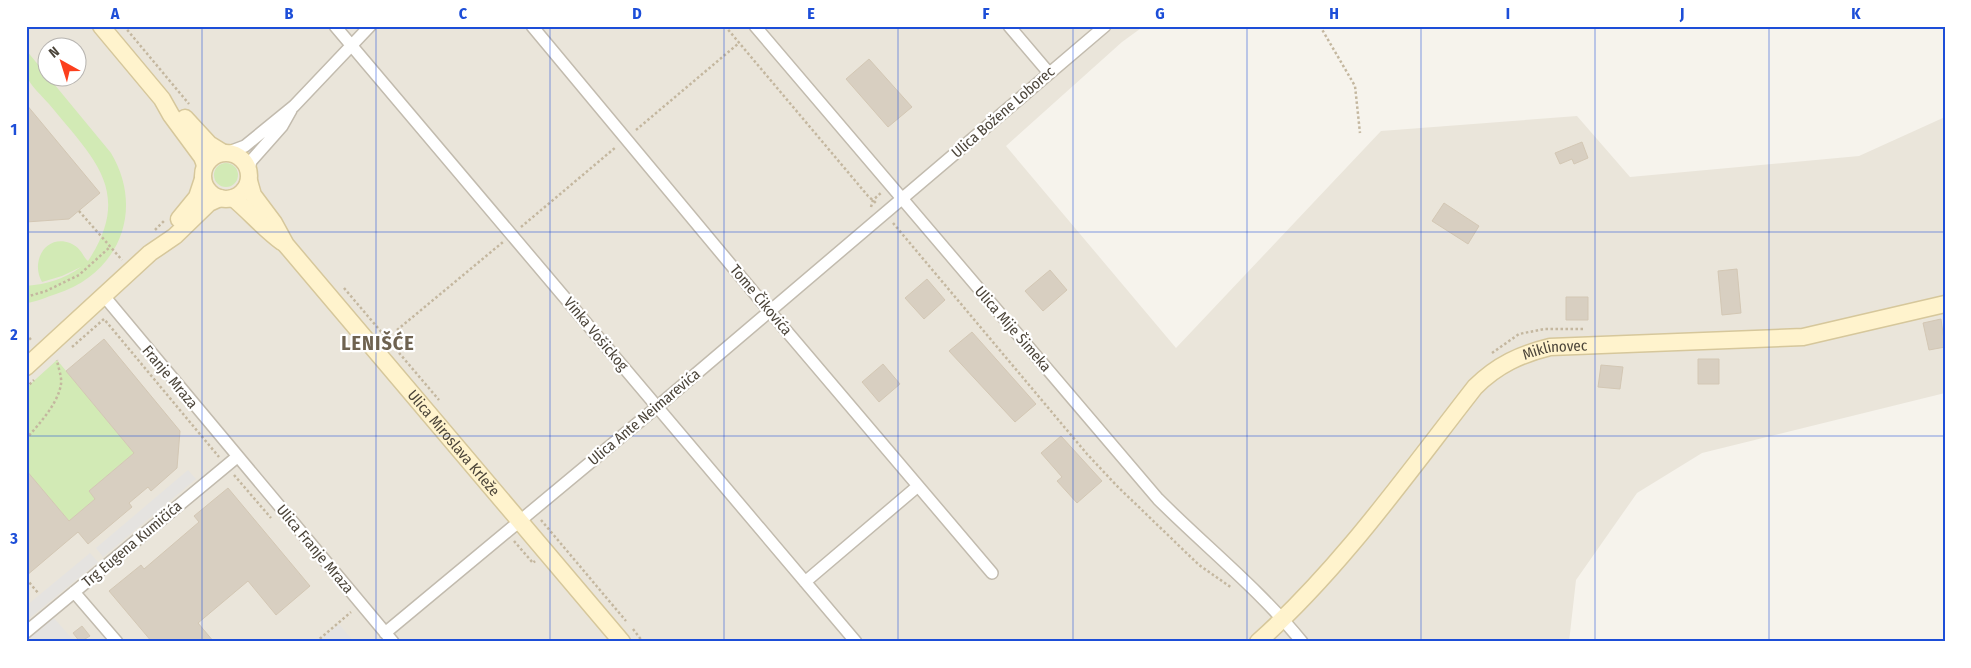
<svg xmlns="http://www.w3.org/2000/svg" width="1971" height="668" viewBox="0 0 1971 668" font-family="'Fira Sans Condensed',sans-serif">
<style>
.residential{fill:#eae5da;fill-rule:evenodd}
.green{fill:#d2eab5}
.parking{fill:#e5e3e0}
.building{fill:#d8cfc1;stroke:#d3c7b4}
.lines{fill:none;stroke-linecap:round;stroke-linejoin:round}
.street-casing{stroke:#c2bbae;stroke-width:14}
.secondary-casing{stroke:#d6c79b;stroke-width:19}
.path{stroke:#c4b79f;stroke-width:2.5;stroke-dasharray:2.5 2.5;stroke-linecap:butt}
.street{stroke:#fff;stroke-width:11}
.secondary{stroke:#fff3cd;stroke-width:16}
.grid{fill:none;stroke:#1d4ed8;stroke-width:1;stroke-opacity:0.55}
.labels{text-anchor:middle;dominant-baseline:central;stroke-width:4.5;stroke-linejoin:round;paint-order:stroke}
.street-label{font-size:15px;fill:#4b4439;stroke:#fff}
.district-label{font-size:20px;font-weight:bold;letter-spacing:1px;fill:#6e6250;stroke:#fff}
.neatline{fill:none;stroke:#1d4ed8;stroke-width:2}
.grid-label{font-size:16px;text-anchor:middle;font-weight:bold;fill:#1d4ed8}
</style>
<rect width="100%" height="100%" fill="#f6f3ec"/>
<path class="residential" d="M 26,26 L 1144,26 L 1122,42 L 1006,146 L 1176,348 L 1381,131 L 1577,116 L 1630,177 L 1859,156 L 1945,117 L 1945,393 L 1702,453 L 1637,493 L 1576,580 L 1569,642 L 26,642 ZM 48,48 L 78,48 L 78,78 L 48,78 Z"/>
<path class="green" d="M 26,50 L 111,153 C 145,210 119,274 56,294 C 46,297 37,302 26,303 L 26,286 C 48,284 64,279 81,267 L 62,276 L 42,282 C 30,261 46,234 70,243 C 82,248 82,256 88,261 C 134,191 93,158 49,104 C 42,96 31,86 27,77 C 24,70 26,57 26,50 Z
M214 175a12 12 0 1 1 24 0a12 12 0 1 1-24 0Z
M 57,360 L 134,453 L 89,491 L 95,499 L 69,521 L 26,470 L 26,388 Z"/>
<path class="parking" d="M 188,470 L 196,479 L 103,557 L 96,548 Z
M 90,553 L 98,562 L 26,621 L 26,606 Z
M 53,617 L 75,642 L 26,642 L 26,640 Z
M 339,624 L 354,642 L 318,642 Z"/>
<path class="building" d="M 869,59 L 912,107 L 888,127 L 846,79 Z
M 26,104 L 100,193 L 69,219 L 26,222 Z
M 1582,142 L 1588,158 L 1574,164 L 1572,159 L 1560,164 L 1555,153 Z
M 1444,203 L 1479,226 L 1468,244 L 1432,221 Z
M 1737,269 L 1741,313 L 1722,315 L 1718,271 Z
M 1050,270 L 1067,290 L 1043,311 L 1025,291 Z
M 927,279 L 945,300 L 924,319 L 905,298 Z
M 1566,297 L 1588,297 L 1588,320 L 1566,320 Z
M 1941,319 L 1945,347 L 1929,350 L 1923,323 Z
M 972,332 L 1036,404 L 1015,422 L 949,351 Z
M 104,339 L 180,431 L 177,468 L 151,491 L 148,487 L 129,503 L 132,507 L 88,544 L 78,532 L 26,576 L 26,470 L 69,521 L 95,499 L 89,491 L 134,453 L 66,371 Z
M 1698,359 L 1719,359 L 1719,384 L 1698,384 Z
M 883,364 L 900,384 L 879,402 L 862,382 Z
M 1601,365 L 1623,367 L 1620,389 L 1598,387 Z
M 1061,436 L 1102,481 L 1077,503 L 1057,481 L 1062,477 L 1041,453 Z
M 228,488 L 310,586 L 276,615 L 248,581 L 198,623 L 214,642 L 152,642 L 109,591 L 141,565 L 144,569 L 199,522 L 194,516 Z
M 82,626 L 90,636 L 80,642 L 73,633 Z"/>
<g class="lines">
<g class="street-casing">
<path id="street" d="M 335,26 L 856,642
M 532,26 L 761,301 L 992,573
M 755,26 L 1158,499 C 1206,547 1259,589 1302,642
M 1009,26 L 1049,73
M 229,152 L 245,146 L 294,106 L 370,26
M 249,169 L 251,161 L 282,126 L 291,110
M 104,296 L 393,642
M 805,582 L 918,486
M 74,592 L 117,642
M 26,632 L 237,457
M 385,633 L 657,407 L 1105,26"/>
</g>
<g class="secondary-casing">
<g id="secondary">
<path d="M 101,26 L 162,99 L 171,115 L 202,157 L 205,165"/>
<path d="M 185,118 L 209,144 L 222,152"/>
<circle cx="226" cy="176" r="23"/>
<path id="s1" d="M 249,181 L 253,195 L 274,223 L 286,245 L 622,642"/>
<path d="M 233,198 C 250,212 264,229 282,242"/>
<path d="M 179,219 L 197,197 L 203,179"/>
<path d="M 26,367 L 150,253 L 175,236 L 209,203 L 220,198"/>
<path id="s2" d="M 1258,642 C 1341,568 1407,474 1475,387 C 1497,365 1521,354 1550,347 L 1803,337 L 1945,304"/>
</g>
</g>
<path class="path" d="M 124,26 L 189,104
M 725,26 L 868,196 L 876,203
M 1320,26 L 1355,86 L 1360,133
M 636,130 L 739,43
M 871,207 L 873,200 L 882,192
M 79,211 L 122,260
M 893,223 L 1087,454 L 1117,486 L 1199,565 L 1232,588
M 521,227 L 616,147
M 155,230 L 165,220
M 344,288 L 439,400
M 26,297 L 46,291 L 79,275 L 110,247
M 397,330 L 503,242
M 26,334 L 32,341
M 72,347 L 104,319 L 219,457
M 1492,353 L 1519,334 L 1544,329 L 1585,329
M 26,388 L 34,380
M 26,439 C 39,424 58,404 61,384 C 62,377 58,367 57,360
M 234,475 L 271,518
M 541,520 L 626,621
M 514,541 L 533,563 L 535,561
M 26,583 L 28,581 L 39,594
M 633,629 L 643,642
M 316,642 L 351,612"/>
<use href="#street" class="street"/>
<use href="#secondary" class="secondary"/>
</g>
<path class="grid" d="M 202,26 L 202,642M 376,26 L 376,642M 550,26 L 550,642M 724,26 L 724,642M 898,26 L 898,642M 1073,26 L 1073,642M 1247,26 L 1247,642M 1421,26 L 1421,642M 1595,26 L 1595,642M 1769,26 L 1769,642M 26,232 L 1945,232M 26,436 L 1945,436"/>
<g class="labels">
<g class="street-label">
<text transform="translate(1003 112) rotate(-41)">Ulica Božene Loborec</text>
<text transform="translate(761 300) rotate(50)">Tome Čikovića</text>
<text transform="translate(1013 329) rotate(49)">Ulica Mije Šimeka</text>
<text transform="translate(596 334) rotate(50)">Vinka Vošickog</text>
<text stroke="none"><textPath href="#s2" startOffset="426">Miklinovec</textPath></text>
<text transform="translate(170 377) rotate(50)">Franje Mraza</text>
<text transform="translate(644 417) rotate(-40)">Ulica Ante Neimarevića</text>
<text stroke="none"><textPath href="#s1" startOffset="334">Ulica Miroslava Krleže</textPath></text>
<text transform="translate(132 544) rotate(-40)">Trg Eugena Kumičića</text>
<text transform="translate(315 549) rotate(50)">Ulica Franje Mraza</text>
</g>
<g class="district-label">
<text x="378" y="343">LENIŠĆE</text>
</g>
</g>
<rect width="1971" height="668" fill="none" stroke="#ffffff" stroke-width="55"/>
<g transform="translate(62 62) rotate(321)"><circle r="24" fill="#ffffff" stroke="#b7b4b0"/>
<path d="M0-4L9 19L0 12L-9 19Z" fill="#fc3f1d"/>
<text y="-8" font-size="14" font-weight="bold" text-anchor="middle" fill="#4b4439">N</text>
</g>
<rect x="28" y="28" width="1916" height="612" class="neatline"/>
<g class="grid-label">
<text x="115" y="19">A</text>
<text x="289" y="19">B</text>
<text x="463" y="19">C</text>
<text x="637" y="19">D</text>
<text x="811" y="19">E</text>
<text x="986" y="19">F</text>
<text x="1160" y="19">G</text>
<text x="1334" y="19">H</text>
<text x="1508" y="19">I</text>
<text x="1682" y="19">J</text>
<text x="1856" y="19">K</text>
<text x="14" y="135">1</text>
<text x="14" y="340">2</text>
<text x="14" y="544">3</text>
</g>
</svg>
